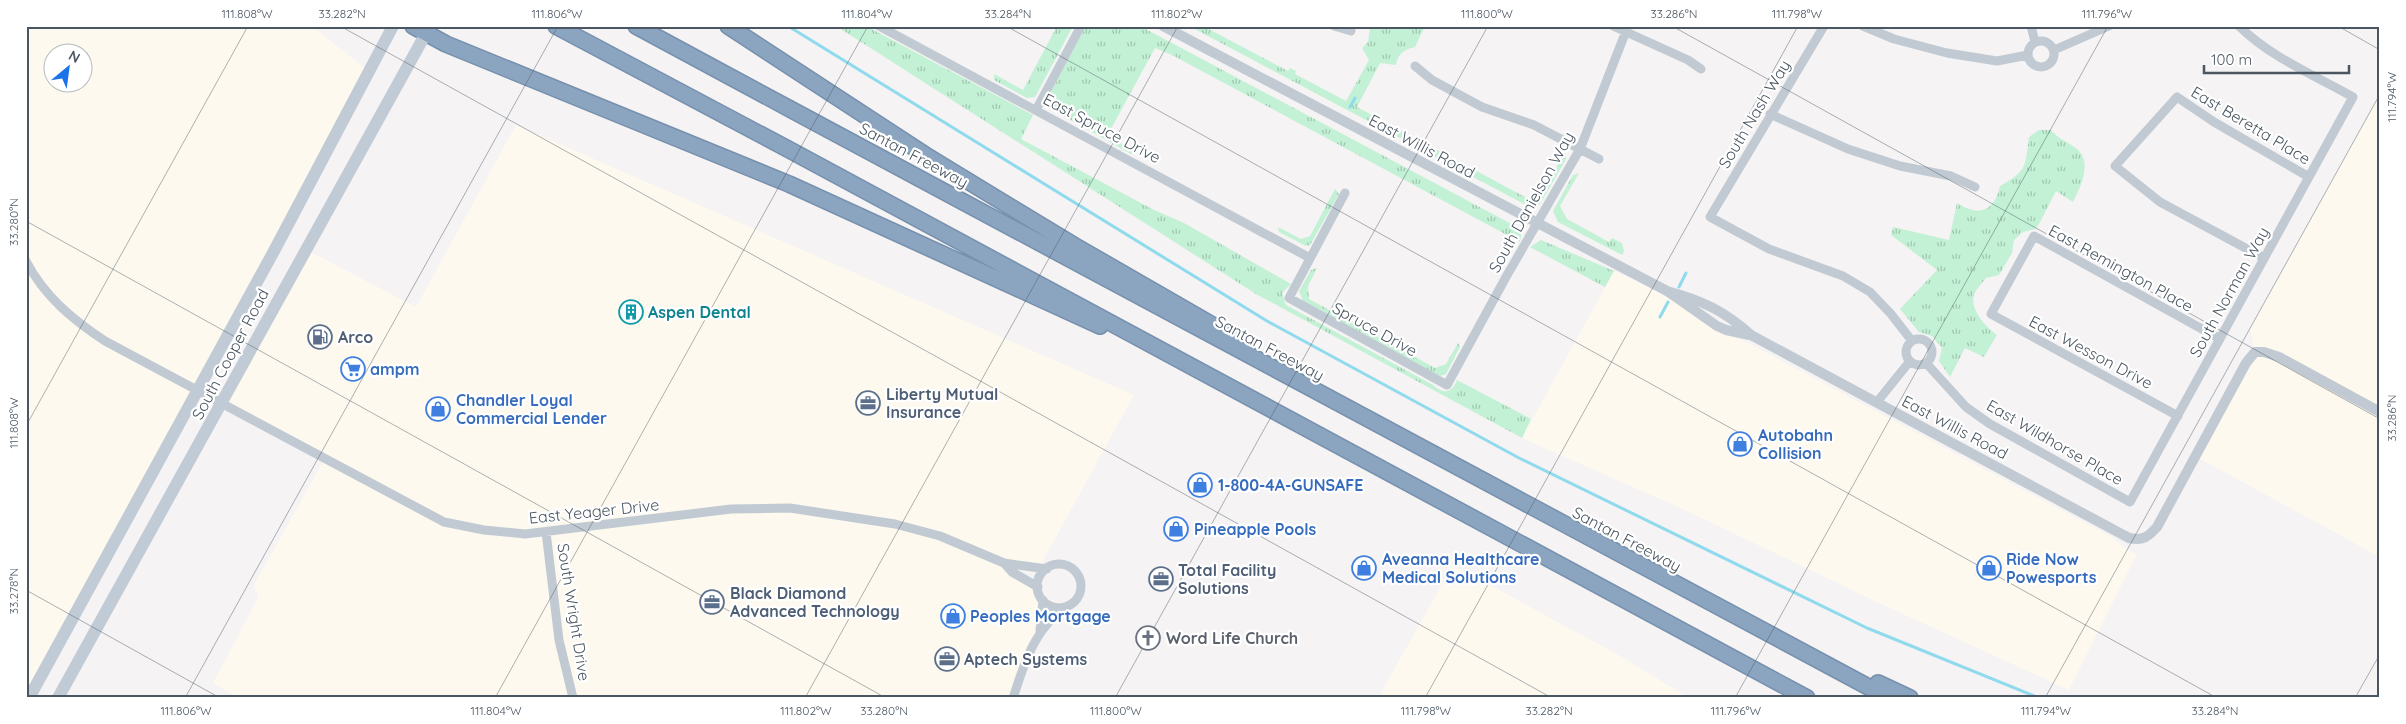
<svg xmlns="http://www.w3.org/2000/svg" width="2406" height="724" viewBox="0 0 2406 724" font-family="Quicksand,sans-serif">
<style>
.commercial{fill:#fdf9ef;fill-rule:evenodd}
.grass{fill:url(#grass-tufts)}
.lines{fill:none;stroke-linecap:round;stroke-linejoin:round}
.stream{stroke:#90daee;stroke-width:3}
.motorway-casing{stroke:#7690ad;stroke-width:18}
.minor{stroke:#c1cad2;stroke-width:9}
.tertiary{stroke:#c1cad2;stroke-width:10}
.secondary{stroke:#c1cbd6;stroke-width:12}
.motorway{stroke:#8ba5c1;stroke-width:15}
.ticks{fill:none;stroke:#4a5661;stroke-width:1;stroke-opacity:0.45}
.labels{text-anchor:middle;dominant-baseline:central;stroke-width:4.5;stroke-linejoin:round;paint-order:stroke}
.street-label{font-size:16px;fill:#4a5661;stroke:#fff}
.culture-label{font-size:16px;font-weight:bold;fill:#0d838f;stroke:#fff;text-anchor:start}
.service-label{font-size:16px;font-weight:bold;fill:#4e5e75;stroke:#fff;text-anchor:start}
.shop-label{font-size:16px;font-weight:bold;fill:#366cbe;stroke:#fff;text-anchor:start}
.worship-label{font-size:16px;font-weight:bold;fill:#5b616d;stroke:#fff;text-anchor:start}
.neatline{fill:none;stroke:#4a5661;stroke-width:2}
.ticks-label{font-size:12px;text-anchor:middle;fill:#4a5661}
</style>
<defs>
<pattern id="grass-tufts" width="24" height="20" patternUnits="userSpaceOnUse" patternTransform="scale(1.25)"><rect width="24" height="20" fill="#c3f1d5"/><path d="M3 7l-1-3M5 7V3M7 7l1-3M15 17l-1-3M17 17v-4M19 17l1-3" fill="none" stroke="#a0c6b0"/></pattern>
</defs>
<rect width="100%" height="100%" fill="#f5f3f3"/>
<path class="commercial" d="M 26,26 L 312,26 L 369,71 L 26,698 ZM 52,52 L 82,52 L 82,82 L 52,82 Z
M 2380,93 L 2380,557 L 2195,456 L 2255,352 L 2250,328 Z
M 516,125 L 1134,395 L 1039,568 L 1005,564 L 1038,587 L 1043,600 L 1041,620 L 1013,698 L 238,698 L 213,683 L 258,598 L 254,585 L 325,458 L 222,402 L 305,249 L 416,307 Z
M 1614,271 L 1652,288 L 1726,334 L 1748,343 L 2112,537 L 2126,549 L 2137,554 L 2069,690 L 1879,603 L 1687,511 L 1522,438 Z
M 1453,565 L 1622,657 L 1689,698 L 1378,698 Z"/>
<path class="grass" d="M 836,26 L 866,26 L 1033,115 L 1021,139 L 1154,210 L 1184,223 L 1291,284 L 1282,293 L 1286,305 L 1433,385 C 1442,394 1452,394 1457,380 L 1531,419 L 1522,438 L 1256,294 Z
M 1057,26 L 1073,26 L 1035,97 L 1027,98 L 994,80 L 994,74 L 1023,90 Z
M 1086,26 L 1140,26 L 1517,227 L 1521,235 L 1520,242 L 1172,55 L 1155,48 L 1107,136 L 1136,151 L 1131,154 L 1048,107 L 1046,101 Z
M 1189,26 L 1203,26 L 1288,71 L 1290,68 L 1296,71 L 1295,74 L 1346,101 L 1369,60 L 1362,48 L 1368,42 L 1370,29 L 1376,26 L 1425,26 L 1415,47 C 1405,49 1397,54 1396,65 L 1380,63 L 1357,107 L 1529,199 L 1540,196 L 1565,152 L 1566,159 L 1540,204 L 1530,207 Z
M 2039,130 L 2051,130 C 2058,139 2068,142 2077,149 C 2093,163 2080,188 2073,202 L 2056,191 L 2039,224 L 2035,229 L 2023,232 L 2014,240 L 2012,253 L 1999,275 L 1986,278 C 1982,283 1977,288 1974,294 C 1969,309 1986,327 1997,335 L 1984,357 L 1965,348 L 1950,377 L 1939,361 L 1942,348 L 1932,336 L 1919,332 L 1900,309 L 1937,270 L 1891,235 L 1893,227 L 1949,240 L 1957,203 C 1979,217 1994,212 2000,186 C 2027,171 2025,167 2029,137 Z
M 1579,173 L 1560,206 L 1567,219 L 1609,242 L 1612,238 L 1622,243 L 1624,251 L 1622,255 L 1558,222 L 1553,211 L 1573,175 Z
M 1335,189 L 1339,194 L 1310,245 L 1306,246 L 1279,232 L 1278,227 L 1301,239 L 1310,236 Z
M 1541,240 L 1614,271 L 1605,287 L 1530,247 Z
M 1317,268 L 1308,286 L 1309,299 L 1435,368 L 1446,364 L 1458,343 L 1460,347 L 1446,374 L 1440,376 L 1303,301 L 1299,291 L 1311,270 Z"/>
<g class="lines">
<path class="stream" d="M 788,26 L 1267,321 L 1519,458 L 1867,628 L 2039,698
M 1350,107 L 1355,98
M 1679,287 L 1686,273
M 1660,317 L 1668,302"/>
<g class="motorway-casing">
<path id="motorway" d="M 413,26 L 446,44 L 789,184 L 1100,326
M 556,26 L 786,148 L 1807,698
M 636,26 C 1053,251 1471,474 1889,698
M 728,26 L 930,158 L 1075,246 L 1221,330 L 1233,340
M 1878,683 L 1910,698"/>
</g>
<path class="minor" d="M 879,26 L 1310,258
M 1334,26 L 1351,31
M 1613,26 L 1688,60 L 1701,69
M 1824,26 L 1710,217 L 1769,249 L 1843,276 L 1870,292 L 1891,314 L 1912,341
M 1863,26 L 1894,39 L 1947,53 L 1997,61 L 2028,55
M 2031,26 L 2035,42
M2028 54a13 13 0 1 1 26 0a13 13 0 1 1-26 0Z
M 2054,50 L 2109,26
M 1415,66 L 1432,80 L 1482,107 L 1534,125 L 1599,159
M 1036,110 L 1081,26
M 1770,114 L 1848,149 L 1900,166 L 1951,176 L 1975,187
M 1345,193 L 1289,298 L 1447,385 L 1506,277 L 1580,149 L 1628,26
M 2264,258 L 2160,202 L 2115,166 L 2177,97 L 2214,122 L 2309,177
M 26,261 C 44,296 73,320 105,341 L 444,522 L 484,530 L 525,534 L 731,509 L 790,508 L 895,524 L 940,536 L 1004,563 L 1012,572 L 1038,587
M1906 352a13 13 0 1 1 26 0a13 13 0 1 1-26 0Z
M 1926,363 L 1966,407 L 1990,424 L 2130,502 L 2353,97 C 2316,76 2270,57 2239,26
M 1877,402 L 1910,361
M 2178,416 L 1991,314 L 2034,236 L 2220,339
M 546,532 L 559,640 L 573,698
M 1004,563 L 1047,569
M1037 586a22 22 0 1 1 44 0a22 22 0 1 1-44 0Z
M 1040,631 L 1043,600
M 1013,698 C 1024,664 1035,627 1066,608"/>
<path class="tertiary" d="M 1163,26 L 1667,291 L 1717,326 L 1726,330 L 1750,335
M 1667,291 C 1701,300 1725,311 1751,335 L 2129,538 C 2143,541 2148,537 2157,527 L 2246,363 L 2255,352 L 2264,352 L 2279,357 L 2380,412"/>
<path class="secondary" d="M 29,698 L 274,251 L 393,26
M 58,698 L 430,26"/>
<use href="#motorway" class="motorway"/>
</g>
<path class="ticks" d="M 340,26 L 1552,698M 1006,26 L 2217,698M 1672,26 L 2380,419M 2338,26 L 2380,50M 26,221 L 886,698M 26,426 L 248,26M 26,590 L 220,698M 185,698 L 558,26M 495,698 L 868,26M 805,698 L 1178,26M 1115,698 L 1488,26M 1425,698 L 1798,26M 1735,698 L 2108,26M 2045,698 L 2380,94M 2355,698 L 2380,654"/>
<defs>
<g id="building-ring" transform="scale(1.25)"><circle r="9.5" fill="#fff" stroke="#0f9aa8" stroke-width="1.5"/><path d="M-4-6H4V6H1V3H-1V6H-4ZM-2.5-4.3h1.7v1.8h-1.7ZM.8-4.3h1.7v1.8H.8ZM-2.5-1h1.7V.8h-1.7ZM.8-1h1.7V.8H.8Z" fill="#0f9aa8"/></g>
<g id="fuel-ring" transform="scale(1.25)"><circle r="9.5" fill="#fff" stroke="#5c6f8a" stroke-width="1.5"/><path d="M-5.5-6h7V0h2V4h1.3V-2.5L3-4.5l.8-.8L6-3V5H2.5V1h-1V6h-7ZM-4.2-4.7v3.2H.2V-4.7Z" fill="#5c6f8a"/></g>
<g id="supermarket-ring" transform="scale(1.25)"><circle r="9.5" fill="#fff" stroke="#3f7fe0" stroke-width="1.5"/><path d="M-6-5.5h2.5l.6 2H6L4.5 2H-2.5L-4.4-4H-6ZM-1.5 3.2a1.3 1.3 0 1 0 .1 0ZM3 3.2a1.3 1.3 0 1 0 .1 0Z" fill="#3f7fe0"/></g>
<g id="office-ring" transform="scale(1.25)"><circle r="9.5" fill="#fff" stroke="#5c6f8a" stroke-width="1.5"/><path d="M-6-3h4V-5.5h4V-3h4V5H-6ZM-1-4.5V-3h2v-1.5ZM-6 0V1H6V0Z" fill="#5c6f8a"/></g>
<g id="shop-ring" transform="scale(1.25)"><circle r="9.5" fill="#fff" stroke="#3f7fe0" stroke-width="1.5"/><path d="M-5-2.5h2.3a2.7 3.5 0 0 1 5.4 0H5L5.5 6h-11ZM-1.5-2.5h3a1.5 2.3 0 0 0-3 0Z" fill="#3f7fe0"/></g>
<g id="church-ring" transform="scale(1.25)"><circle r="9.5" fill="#fff" stroke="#6b7280" stroke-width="1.5"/><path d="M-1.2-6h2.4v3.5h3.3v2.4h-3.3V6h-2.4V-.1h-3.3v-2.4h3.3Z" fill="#6b7280"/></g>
</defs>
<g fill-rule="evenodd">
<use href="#building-ring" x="631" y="312"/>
<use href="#fuel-ring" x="320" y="337"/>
<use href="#supermarket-ring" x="353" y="369"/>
<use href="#office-ring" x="868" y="403"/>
<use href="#shop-ring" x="438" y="409"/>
<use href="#shop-ring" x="1740" y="444"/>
<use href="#shop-ring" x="1200" y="485"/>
<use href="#shop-ring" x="1176" y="529"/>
<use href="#shop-ring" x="1364" y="568"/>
<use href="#shop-ring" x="1989" y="568"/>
<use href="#office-ring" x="1161" y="579"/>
<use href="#office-ring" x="712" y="602"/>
<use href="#shop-ring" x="953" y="616"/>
<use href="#church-ring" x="1148" y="638"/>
<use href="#office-ring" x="947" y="659"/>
</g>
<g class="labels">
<g class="street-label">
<text transform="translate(1754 114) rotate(-59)">South Nash Way</text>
<text transform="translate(2251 125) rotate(31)">East Beretta Place</text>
<text transform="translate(1102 128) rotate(28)">East Spruce Drive</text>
<text transform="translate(1422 146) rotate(28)">East Willis Road</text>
<text transform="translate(914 155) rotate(28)">Santan Freeway</text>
<text transform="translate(1531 202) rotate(-61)">South Danielson Way</text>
<text transform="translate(2121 268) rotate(29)">East Remington Place</text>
<text transform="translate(2229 292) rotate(-61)">South Norman Way</text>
<text transform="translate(1375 329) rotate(29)">Spruce Drive</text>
<text transform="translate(1270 348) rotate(28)">Santan Freeway</text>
<text transform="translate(2091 352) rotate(28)">East Wesson Drive</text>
<text transform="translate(230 354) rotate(-62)">South Cooper Road</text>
<text transform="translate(1955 427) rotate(28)">East Willis Road</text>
<text transform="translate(2055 442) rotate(30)">East Wildhorse Place</text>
<text transform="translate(594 511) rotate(-6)">East Yeager Drive</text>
<text transform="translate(1627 539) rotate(28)">Santan Freeway</text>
<text transform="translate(574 612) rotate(81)">South Wright Drive</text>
</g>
<g class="culture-label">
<text x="648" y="312">Aspen Dental</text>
</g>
<g class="service-label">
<text x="338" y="337">Arco</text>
<text x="886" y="394">Liberty Mutual<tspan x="886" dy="18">Insurance</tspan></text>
<text x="1178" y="570">Total Facility<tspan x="1178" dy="18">Solutions</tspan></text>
<text x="730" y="593">Black Diamond<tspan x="730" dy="18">Advanced Technology</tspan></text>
<text x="964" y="659">Aptech Systems</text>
</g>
<g class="shop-label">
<text x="370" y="369">ampm</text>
<text x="456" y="400">Chandler Loyal<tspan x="456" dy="18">Commercial Lender</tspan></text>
<text x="1758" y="435">Autobahn<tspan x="1758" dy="18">Collision</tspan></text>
<text x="1218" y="485">1-800-4A-GUNSAFE</text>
<text x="1194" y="529">Pineapple Pools</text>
<text x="1382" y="559">Aveanna Healthcare<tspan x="1382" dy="18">Medical Solutions</tspan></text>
<text x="2006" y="559">Ride Now<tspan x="2006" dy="18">Powesports</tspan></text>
<text x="970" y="616">Peoples Mortgage</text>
</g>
<g class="worship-label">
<text x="1166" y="638">Word Life Church</text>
</g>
</g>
<rect width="2406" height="724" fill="none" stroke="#ffffff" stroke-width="55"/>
<g transform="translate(68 68) rotate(29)"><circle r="24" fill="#ffffff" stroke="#b7bbc0"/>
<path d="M0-4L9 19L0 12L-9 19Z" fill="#1a73e8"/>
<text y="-8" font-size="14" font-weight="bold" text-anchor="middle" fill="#4a5661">N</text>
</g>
<path d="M2204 65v8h145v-8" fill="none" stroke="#4a5661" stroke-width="2.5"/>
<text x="2211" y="65" font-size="15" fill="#4a5661" stroke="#ffffff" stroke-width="4" paint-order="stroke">100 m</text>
<rect x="28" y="28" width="2350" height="668" class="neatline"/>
<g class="ticks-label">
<text x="247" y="18">111.808°W</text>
<text x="342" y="18">33.282°N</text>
<text x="557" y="18">111.806°W</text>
<text x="867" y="18">111.804°W</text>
<text x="1008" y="18">33.284°N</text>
<text x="1177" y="18">111.802°W</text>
<text x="1487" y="18">111.800°W</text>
<text x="1674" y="18">33.286°N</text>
<text x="1797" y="18">111.798°W</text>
<text x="2107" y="18">111.796°W</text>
<text transform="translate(2392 97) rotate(-90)" y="4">111.794°W</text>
<text transform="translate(14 222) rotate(-90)" y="4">33.280°N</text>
<text transform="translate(2392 418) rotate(-90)" y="4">33.286°N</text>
<text transform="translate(14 423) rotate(-90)" y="4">111.808°W</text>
<text transform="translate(14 591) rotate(-90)" y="4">33.278°N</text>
<text x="186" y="715">111.806°W</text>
<text x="496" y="715">111.804°W</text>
<text x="806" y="715">111.802°W</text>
<text x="884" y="715">33.280°N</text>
<text x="1116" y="715">111.800°W</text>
<text x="1426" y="715">111.798°W</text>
<text x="1549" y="715">33.282°N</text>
<text x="1736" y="715">111.796°W</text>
<text x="2046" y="715">111.794°W</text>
<text x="2215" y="715">33.284°N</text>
</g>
</svg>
